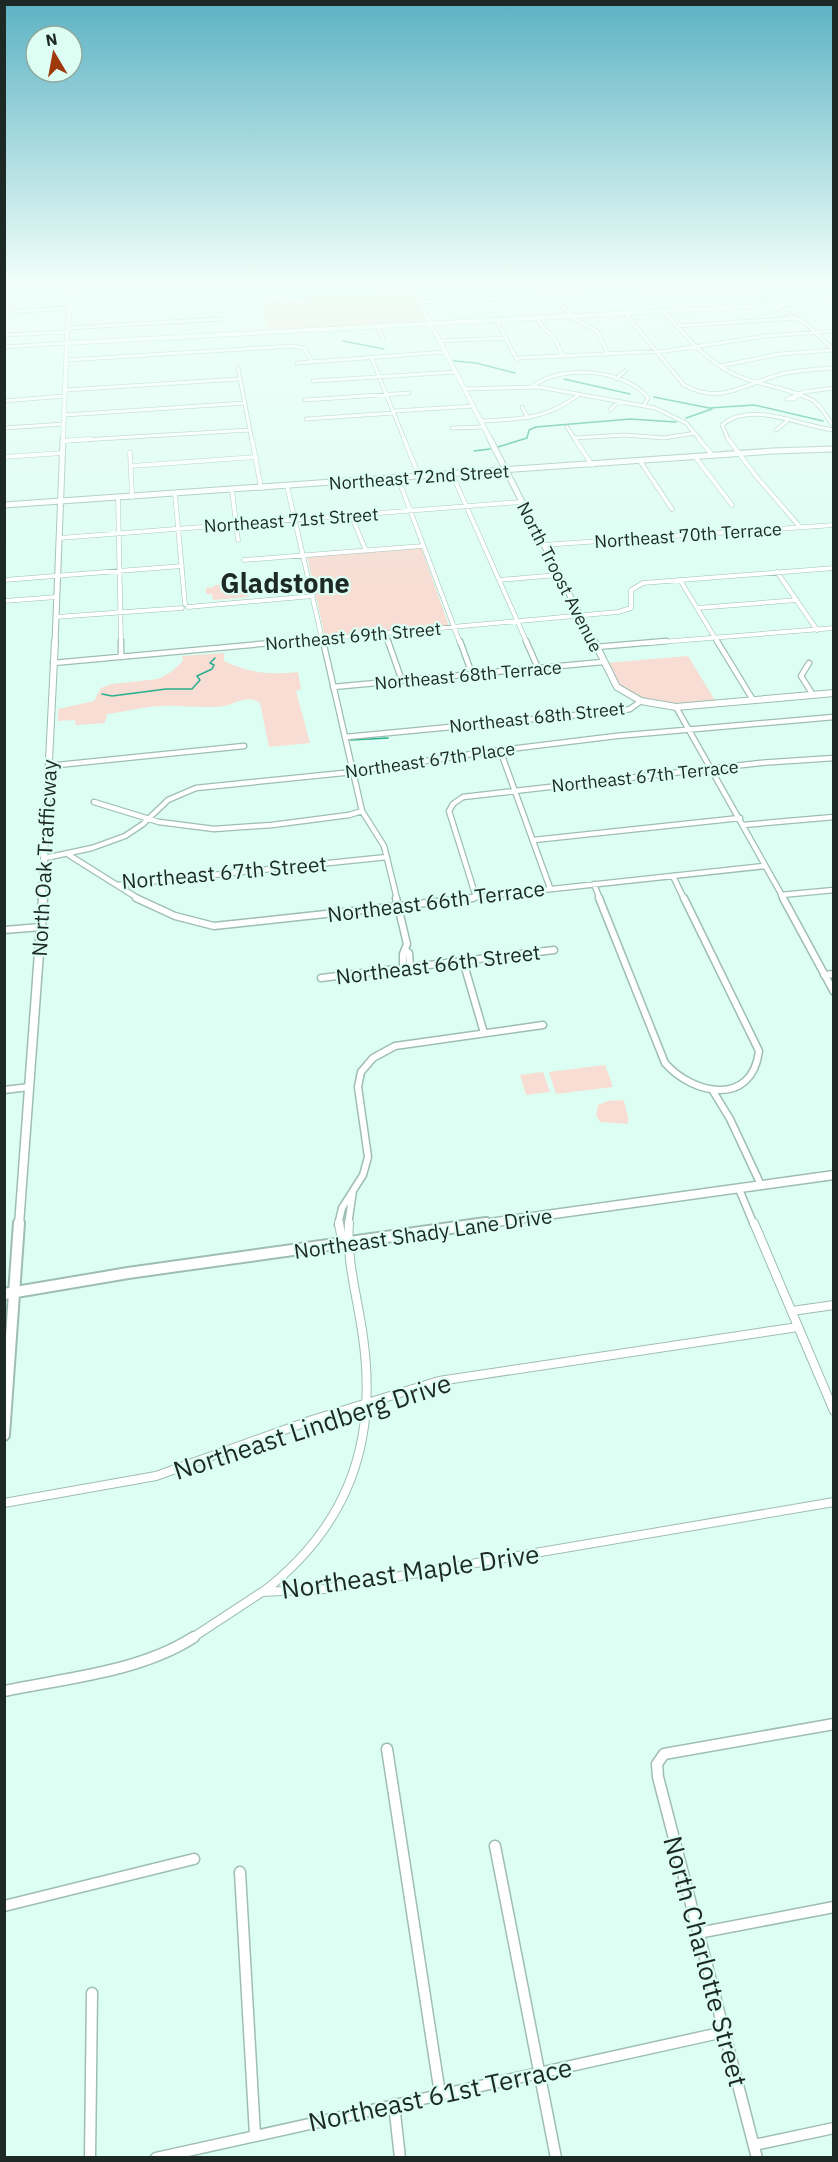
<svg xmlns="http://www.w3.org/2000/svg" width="838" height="2162" viewBox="0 0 838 2162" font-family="'IBM Plex Sans',sans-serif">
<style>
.green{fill:#f7ddd3}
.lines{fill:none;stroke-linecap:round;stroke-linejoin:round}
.stream{stroke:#2aaf8e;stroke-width:1.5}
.street-far5-casing{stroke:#9ebeb2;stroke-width:4.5}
.street-far4-casing{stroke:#9ebeb2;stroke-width:5}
.street-far3-casing{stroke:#9ebeb2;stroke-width:7}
.street-far2-casing{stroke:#9ebeb2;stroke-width:9}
.street-far1-casing{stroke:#9ebeb2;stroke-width:10}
.street-casing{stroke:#9ebeb2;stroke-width:13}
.secondary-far4-casing{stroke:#9ebeb2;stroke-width:5}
.secondary-far3-casing{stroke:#9ebeb2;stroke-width:7}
.secondary-far2-casing{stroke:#9ebeb2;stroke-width:8}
.secondary-far1-casing{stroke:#9ebeb2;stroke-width:11}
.secondary-casing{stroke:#9ebeb2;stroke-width:14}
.street-far5{stroke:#fff;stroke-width:3}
.street-far4{stroke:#fff;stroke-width:4}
.street-far3{stroke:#fff;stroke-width:4.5}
.street-far2{stroke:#fff;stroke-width:6}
.street-far1{stroke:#fff;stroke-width:8}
.street{stroke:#fff;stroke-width:10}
.secondary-far4{stroke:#fff;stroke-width:4}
.secondary-far3{stroke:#fff;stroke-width:5}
.secondary-far2{stroke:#fff;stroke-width:6}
.secondary-far1{stroke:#fff;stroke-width:8}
.secondary{stroke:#fff;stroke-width:10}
.labels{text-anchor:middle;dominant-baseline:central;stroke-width:4.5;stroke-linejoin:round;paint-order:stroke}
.far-street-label{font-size:18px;fill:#1c2924;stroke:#ddfef2}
.street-label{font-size:21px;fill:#1c2924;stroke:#ddfef2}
.near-street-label{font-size:26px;fill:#1c2924;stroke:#ddfef2}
.far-town-label{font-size:27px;font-weight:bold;fill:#1c2924;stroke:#ddfef2}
</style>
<rect width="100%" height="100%" fill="#ddfef2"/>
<path class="green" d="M 412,293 L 425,321 L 269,331 L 262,302 Z
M 421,547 L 449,626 L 325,637 L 307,556 Z
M 247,582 L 249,597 L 213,600 L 212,594 L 206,594 L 206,588 L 214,587 L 215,585 Z
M 224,653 L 224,661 C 248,673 271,675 298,672 L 301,689 L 296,691 L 310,743 L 269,747 L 260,703 C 247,694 236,704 224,706 C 204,709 183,705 163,706 C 145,706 125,712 107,714 L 105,723 L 76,725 L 75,720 L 58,721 L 58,709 L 94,701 L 101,688 L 112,684 L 158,679 L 171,672 L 183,661 L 182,656 Z
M 688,656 L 716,702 C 685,704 647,710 621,687 C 614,681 610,670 606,663 Z
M 605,1065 L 613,1087 L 556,1094 L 549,1072 Z
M 543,1072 L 550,1092 L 526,1095 L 520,1075 Z
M 620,1100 L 624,1101 L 629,1121 L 627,1124 L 600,1122 L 596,1115 L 598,1105 L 608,1101 Z"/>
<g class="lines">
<path class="stream" d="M 343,341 L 384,349
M 454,361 L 476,363 L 515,373
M 564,379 L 630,394
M 654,397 L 709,408 L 754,405 L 823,421
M 686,418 L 712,409
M 498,447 L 527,438 L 529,430 L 536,427 L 630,419 L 676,422
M 474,451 L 490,449
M 102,694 L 112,696 L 166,689 L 192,689 L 200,680 L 197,676 L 212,669 L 214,665 L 210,663 L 215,658
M 351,740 L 388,738"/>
<g class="street-far5-casing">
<path id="street-far5" d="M 513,281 L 543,281
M 543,281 L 572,318 L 597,331 L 608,354
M 575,281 L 606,283 L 660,281
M 745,281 L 770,305 L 804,322 L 834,350
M 823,283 L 834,292
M 411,285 L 500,281
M 786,285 L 824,284
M 4,291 L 13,301 L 12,311
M 419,302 L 561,295 L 607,298 L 755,290
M 662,310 C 682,332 700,354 726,370 C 752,385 784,386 810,399 C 821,404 827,418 834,427
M 4,312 L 69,308
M 624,312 L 684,385 C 720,405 743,385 778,375 C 796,370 815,369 834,368
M 536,317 L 544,329 L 554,337 L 563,356
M 496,319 L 517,360
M 377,325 L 383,339
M 677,326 L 798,318
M 68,328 L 221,319
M 4,335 L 68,332
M 440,341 L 507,338
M 4,347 L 67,343
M 518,358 L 666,351 L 765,336 L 834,331
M 372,359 L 405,441
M 67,360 L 293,346 L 304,348 L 312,362
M 297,363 L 445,352
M 720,366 L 780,354 L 833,350
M 238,368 L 252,441
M 616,379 L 625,371
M 313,381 L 456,372
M 533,386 C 561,364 626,369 648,398 L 643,406
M 465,389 L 539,387 L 655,408 L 686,423 L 701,441
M 66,390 L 239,379
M 799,395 L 794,399 L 787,399 L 803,392 L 834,388
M 305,400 L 409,393
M 4,401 L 65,396
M 522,407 L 528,418
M 610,410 L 619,401
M 394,411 L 474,406
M 65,415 L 245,403
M 306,419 L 394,413
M 482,421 C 522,419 547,419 580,394
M 567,427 L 576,441
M 4,428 L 64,424
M 452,428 L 484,427
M 776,430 L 787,421
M 575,438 L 625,435 L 664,438 L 695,433
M 65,441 L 250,430
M 729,441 L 722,425 C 751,400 800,426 834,430"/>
</g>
<g class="street-far4-casing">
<path id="street-far4" d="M 252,439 L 261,488
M 404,439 L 419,476
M 575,439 L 592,465
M 699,439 L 713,456
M 728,439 L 756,476 L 800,527
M 63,441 L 90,439
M 130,452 L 132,497
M 4,457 L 62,453
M 696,458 L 732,505
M 640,461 L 672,509
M 131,466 L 256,457
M 452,474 L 527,643
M 398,478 L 460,643
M 287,486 L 323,643
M 232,490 L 238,540
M 175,494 L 185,604
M 118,498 L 121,643
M 351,515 L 366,551
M 60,538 L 521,502
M 543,545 L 834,525
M 244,560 L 423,546
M 777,572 L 817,630
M 4,580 L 182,566
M 499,580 L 558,575
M 680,580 L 718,643
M 4,601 L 57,597
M 188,607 L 313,596
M 697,608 L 797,600
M 56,617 L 182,608
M 385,633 L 388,643
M 276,643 L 618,612 L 631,608 L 631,590 L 643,583 L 834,568
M 648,643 L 834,628"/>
</g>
<g class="street-far3-casing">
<path id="street-far3" d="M 121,641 L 121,657
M 323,641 L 362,811 L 384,846 L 397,899
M 388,641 L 402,681
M 460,641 L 472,674
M 526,641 L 538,668
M 717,641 L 753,700
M 596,647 L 666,641
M 53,663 L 293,641
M 809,663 L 801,676 L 813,695
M 333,687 L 603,662
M 676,707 L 784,899
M 346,737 L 619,711 L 630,709 L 641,701
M 500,750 L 550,888
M 48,766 L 244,746
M 94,802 L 159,822 L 214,829 L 272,825 L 349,815 L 362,811
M 743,825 L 834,817
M 534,840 L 740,818
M 69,855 L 139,899
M 45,858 L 92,848 L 125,836 L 143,824 L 168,800 L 196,788 L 353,772 L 485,752 L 616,736 L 834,717
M 673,876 L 684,899
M 594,884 L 600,899
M 117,885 L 387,857
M 781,895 L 834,890
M 476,897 L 449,811 L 453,804 L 463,797 L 760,763 L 834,758
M 459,899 L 765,866"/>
</g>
<g class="street-far2-casing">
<path id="street-far2" d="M 136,898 L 175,916 L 214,926 L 473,898
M 396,898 L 407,944 L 403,954 L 403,968
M 599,898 L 665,1063 C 693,1095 752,1107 759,1051 L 684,898
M 783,898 L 834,992
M 4,930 L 41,927
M 406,951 L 409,953 L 410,967
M 463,961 L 484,1033
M 824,975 L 834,974
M 321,978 L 554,950
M 4,1090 L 29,1087
M 713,1091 L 730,1119 L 761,1185
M 739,1189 L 754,1225
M 338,1225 L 342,1208 L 363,1175 L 368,1157 L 358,1087 L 361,1072 L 373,1058 L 395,1046 L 543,1025
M 348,1225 L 353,1191"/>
</g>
<g class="street-far1-casing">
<path id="street-far1" d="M 339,1223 L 341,1235 L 348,1244
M 754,1223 L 834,1411
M 792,1311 L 834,1305
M 4,1503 L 156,1476 L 312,1420 L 439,1381 L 798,1327
M 263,1592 C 348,1526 378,1443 363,1337 C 358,1299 346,1261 349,1223
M 192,1638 L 262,1592 L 324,1589 L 834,1502"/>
</g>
<g class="street-casing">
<path id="street" d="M 4,1691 C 66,1678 140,1672 194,1637
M 387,1749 L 440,2094
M 495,1846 L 556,2158
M 240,1872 L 255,2135
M 4,1906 L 194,1859
M 698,1933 L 834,1907
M 394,2104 L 400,2158
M 754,2145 L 834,2128
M 90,2158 L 92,1993
M 156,2158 L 724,2032
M 757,2158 L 658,1777 L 657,1764 L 664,1754 L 834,1724"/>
</g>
<g class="secondary-far4-casing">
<path id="secondary-far4" d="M 409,281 L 491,441
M 67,343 L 834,302
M 63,441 L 67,336 L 73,281"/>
</g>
<g class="secondary-far3-casing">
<path id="secondary-far3" d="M 490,439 L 594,643
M 4,505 L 773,451 L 834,449
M 55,643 L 63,439"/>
</g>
<g class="secondary-far2-casing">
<path id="secondary-far2" d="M 594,641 L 617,687 L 641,701 L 676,707 L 834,693
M 42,899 L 55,641"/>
</g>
<g class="secondary-far1-casing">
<path id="secondary-far1" d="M 19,1225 L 43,898
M 475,1225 L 834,1175"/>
</g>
<g class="secondary-casing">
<path id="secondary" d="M 4,1294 L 128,1273 L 486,1223
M 4,1435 L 19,1223"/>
</g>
<use href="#street-far5" class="street-far5"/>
<use href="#street-far4" class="street-far4"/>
<use href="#street-far3" class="street-far3"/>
<use href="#street-far2" class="street-far2"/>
<use href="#street-far1" class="street-far1"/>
<use href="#street" class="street"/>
<use href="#secondary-far4" class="secondary-far4"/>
<use href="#secondary-far3" class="secondary-far3"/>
<use href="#secondary-far2" class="secondary-far2"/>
<use href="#secondary-far1" class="secondary-far1"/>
<use href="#secondary" class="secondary"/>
</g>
<linearGradient id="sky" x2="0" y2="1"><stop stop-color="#5cb2c4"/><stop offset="0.48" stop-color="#f0fff9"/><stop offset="1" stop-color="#f0fff9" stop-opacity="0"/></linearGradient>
<rect width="838" height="584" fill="url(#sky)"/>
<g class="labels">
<g class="far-street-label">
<text transform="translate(419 477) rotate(-4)">Northeast 72nd Street</text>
<text transform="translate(291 520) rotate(-4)">Northeast 71st Street</text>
<text transform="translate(688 535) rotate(-4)">Northeast 70th Terrace</text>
<text transform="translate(560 577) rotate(63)">North Troost Avenue</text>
<text transform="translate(353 636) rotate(-5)">Northeast 69th Street</text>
<text transform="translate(468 675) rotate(-5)">Northeast 68th Terrace</text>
<text transform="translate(537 717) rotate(-6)">Northeast 68th Street</text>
<text transform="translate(430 760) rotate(-8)">Northeast 67th Place</text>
<text transform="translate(645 776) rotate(-6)">Northeast 67th Terrace</text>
</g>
<g class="street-label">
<text transform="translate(44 858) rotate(-87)">North Oak Trafficway</text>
<text transform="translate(224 872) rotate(-5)">Northeast 67th Street</text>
<text transform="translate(436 901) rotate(-7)">Northeast 66th Terrace</text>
<text transform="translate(438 964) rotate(-7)">Northeast 66th Street</text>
<text transform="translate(423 1233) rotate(-8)">Northeast Shady Lane Drive</text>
</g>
<g class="near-street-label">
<text transform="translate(312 1426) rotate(-18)">Northeast Lindberg Drive</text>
<text transform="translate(410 1571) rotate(-8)">Northeast Maple Drive</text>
<text transform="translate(706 1961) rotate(75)">North Charlotte Street</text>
<text transform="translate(440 2094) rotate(-12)">Northeast 61st Terrace</text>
</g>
<g class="far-town-label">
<text x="285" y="582">Gladstone</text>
</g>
</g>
<rect width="838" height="2162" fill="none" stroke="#1c2924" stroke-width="12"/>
<g transform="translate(54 54) rotate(350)"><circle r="28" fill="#ddfef2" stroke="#90a9a0" stroke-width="1.5"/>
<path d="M0-4.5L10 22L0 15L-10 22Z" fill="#9e390c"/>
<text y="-9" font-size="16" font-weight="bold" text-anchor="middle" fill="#1c2924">N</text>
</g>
</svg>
